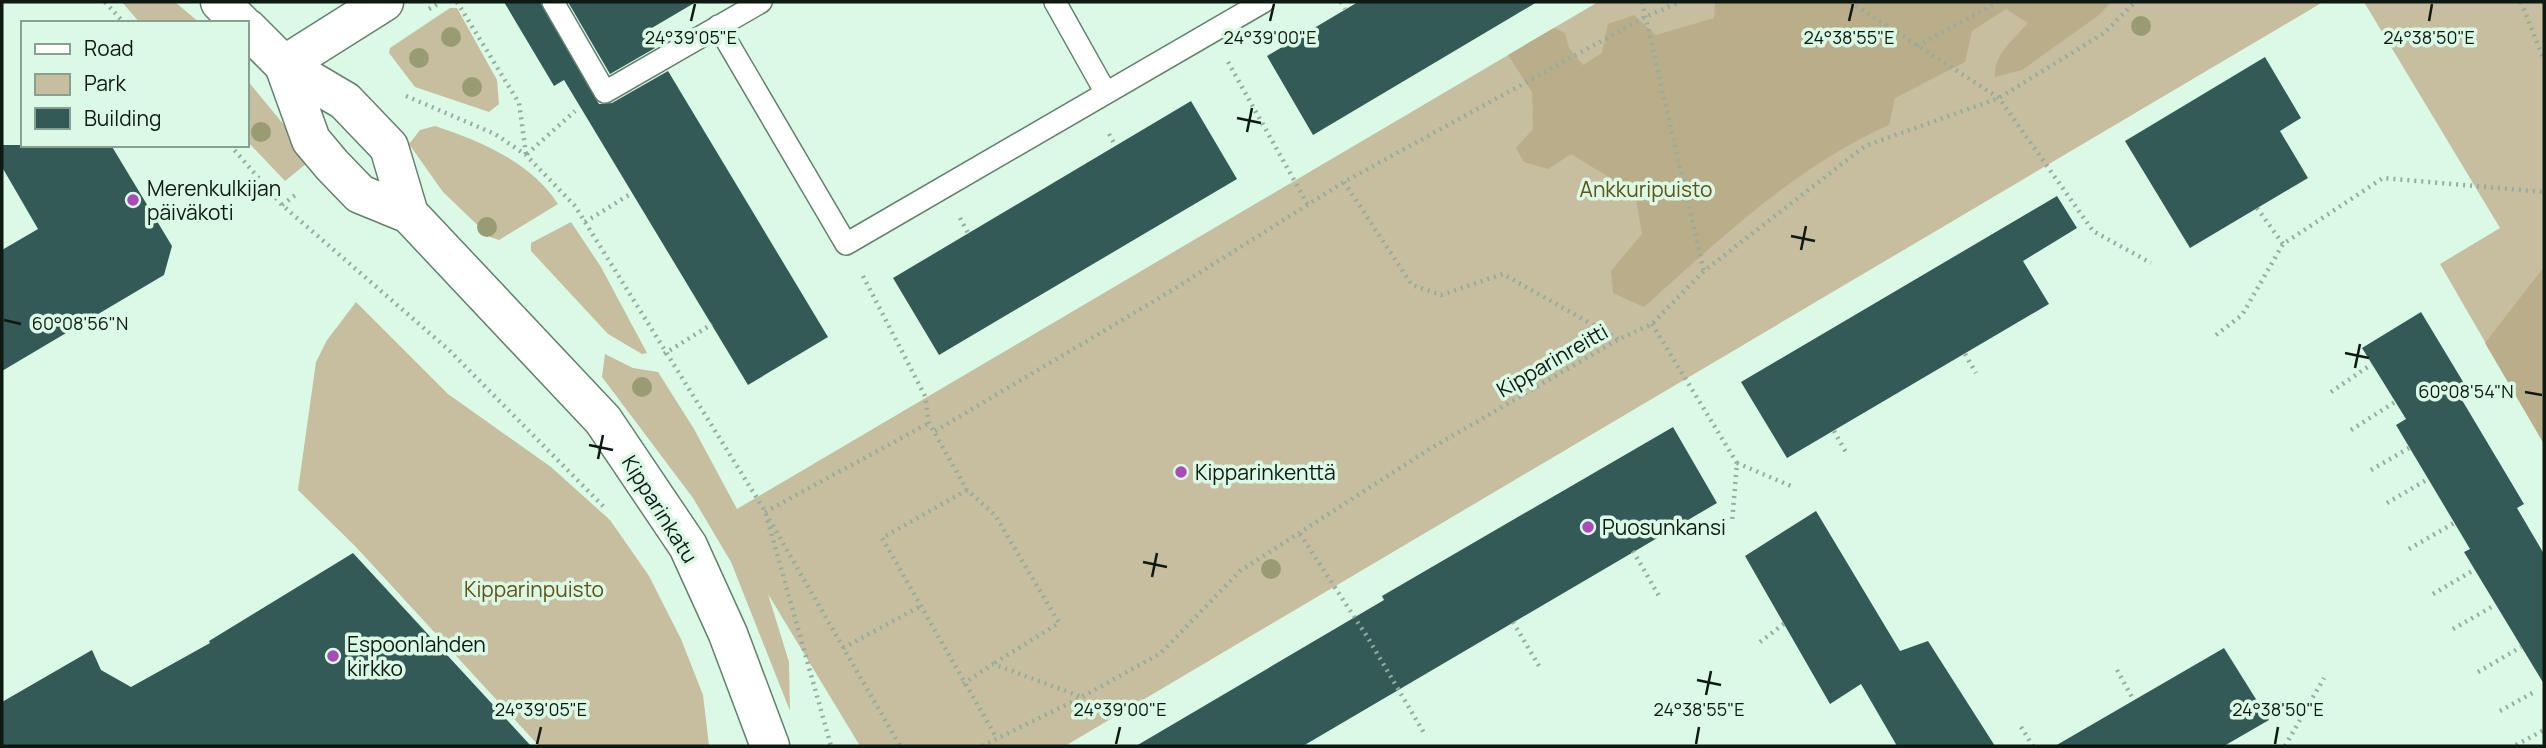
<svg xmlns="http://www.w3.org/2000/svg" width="2546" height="748" viewBox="0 0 2546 748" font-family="Manrope,sans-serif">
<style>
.green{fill:#c7bd9f}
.forest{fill:#baad89}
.building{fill:#345a57}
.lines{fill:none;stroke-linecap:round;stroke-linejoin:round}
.service-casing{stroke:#63806e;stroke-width:24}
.minor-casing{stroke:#63806e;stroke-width:41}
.path{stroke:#94ad9d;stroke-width:4.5;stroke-dasharray:2 5;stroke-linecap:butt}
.service{stroke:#fff;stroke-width:21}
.minor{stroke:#fff;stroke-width:38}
.tree{fill:#999c72}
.ticks{fill:none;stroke:#0e1912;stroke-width:2.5}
.poi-dot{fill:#a94cb7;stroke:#dafae5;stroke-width:2.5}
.labels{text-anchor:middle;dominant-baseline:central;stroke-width:7;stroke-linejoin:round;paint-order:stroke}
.poi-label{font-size:21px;fill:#0e1912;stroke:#dafae5;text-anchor:start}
.park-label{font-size:21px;fill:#635013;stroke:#dafae5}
.street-label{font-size:21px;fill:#0e1912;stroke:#dafae5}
.ticks-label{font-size:18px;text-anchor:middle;fill:#0e1912;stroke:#dafae5;stroke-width:7;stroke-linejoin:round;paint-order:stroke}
</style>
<rect width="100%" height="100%" fill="#dafae5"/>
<path class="green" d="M 122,2 L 175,2 L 200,23 L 140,23 Z
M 1598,2 L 2323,2 L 1065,746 L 860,746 L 768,594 L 789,662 L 790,711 L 731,562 L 693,498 L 602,377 L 605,354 L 633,368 L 658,372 L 694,429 L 737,509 Z
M 2364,2 L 2544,2 L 2544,444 L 2440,264 L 2500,228 Z
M 450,8 L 457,8 L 497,80 L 499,104 L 489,112 L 415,87 L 389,53 L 390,48 Z
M 247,80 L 312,159 L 285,181 L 247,141 Z
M 435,126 C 480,141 531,162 558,204 L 499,240 L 490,237 L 443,192 L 409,144 L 420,130 Z
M 571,222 L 601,267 L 647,353 L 642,354 L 608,334 L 531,251 L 531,243 Z
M 356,302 L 448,394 L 551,467 L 610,520 L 649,576 L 681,639 L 703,695 L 709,746 L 539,746 L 356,547 L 298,490 L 316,362 L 327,340 Z"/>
<path class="forest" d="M 1715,2 L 2111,2 L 2099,15 L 2022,70 L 1995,77 C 1993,55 2014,39 2028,23 L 2006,9 L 1972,31 L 1965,62 L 1895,98 L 1889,125 C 1796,166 1719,240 1644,307 L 1613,293 L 1611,271 L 1642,234 L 1635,193 L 1571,154 L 1548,169 L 1524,162 L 1516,148 L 1533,129 L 1532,92 L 1508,55 L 1554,28 L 1565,33 L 1569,48 L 1583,65 L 1602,53 L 1608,24 L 1634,15 L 1656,35 L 1714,18 Z
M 2544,267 L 2544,444 L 2485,343 Z"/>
<path class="building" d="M 504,2 L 540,2 L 599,104 L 612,103 L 668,71 L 828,337 L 748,385 L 564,80 L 554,86 Z
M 568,2 L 696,2 L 645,32 L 655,48 L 610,74 Z
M 1358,2 L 1537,2 L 1313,135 L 1267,56 Z
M 2265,57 L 2301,118 L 2280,131 L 2308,178 L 2190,248 L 2125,141 Z
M 1191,101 L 1237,179 L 939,355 L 893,278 Z
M 2,145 L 111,145 L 172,246 L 164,275 L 2,371 L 2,250 L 38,229 L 2,167 Z
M 2057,196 L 2077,228 L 2023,261 L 2049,304 L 1787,458 L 1741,382 Z
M 2421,312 L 2465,385 L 2456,390 L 2524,504 L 2517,508 L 2544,554 L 2544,684 L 2464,552 L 2470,549 L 2396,425 L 2406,419 L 2362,348 Z
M 1673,427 L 1717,503 L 1303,746 L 1136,746 L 1384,600 L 1382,596 Z
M 1816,511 L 1900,651 L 1928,641 L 1995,746 L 1897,746 L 1861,684 L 1830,704 L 1745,556 Z
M 353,553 L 531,746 L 2,746 L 2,702 L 92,650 L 101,670 L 131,687 L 210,643 L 209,641 Z
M 2224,648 L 2269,720 L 2224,746 L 2055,746 Z"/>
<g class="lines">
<g class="service-casing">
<path id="service" d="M 553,2 L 605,92 L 761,2
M 1055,2 L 1106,93
M 718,26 L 846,244 L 1263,2"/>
</g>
<g class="minor-casing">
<path id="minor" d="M 220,2 L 241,23
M 247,28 L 284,65 L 345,101 L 389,147 L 409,214
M 284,65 L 311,140 L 332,165 L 360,194 L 409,214 L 603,420 L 688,546 L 728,634 L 770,746
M 284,65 L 384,2"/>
</g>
<path class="path" d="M 105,2 L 124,23
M 457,2 L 519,103 L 526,154
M 1341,2 L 1345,9
M 1642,2 L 1704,271
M 1850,2 L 1999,98 L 2093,231 L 2151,263
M 2521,2 L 2544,60
M 429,9 L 441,2
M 1917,46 L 1998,2
M 1228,62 L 1308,205
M 406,96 L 495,134 L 526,155 L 575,206 L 765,511 L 831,746
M 1109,134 L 1115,145
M 230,145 L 282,205 L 449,350 L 604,507
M 527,154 L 575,111
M 1344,182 L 1412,285 L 1441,295 L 1503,274 L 1618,339
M 282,205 L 298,193
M 2257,208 L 2283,244
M 960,218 L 968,233
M 585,222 L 632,193
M 863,276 L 925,396 L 929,423 L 967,490 L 995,515 L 1059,623 L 993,664
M 1652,324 L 1737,463 L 1732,522
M 2216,335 L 2242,315 L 2283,244 L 2383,178 L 2544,192
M 664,354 L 712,324
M 1965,354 L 1976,373
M 2331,392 L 2372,364
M 2351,430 L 2395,402
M 935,431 L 1161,297 L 1344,182 L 1647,16 L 1680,2
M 1834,431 L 1847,454
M 1737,463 L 1791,486
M 2371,470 L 2409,448
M 967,490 L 882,538 L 996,737
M 2387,503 L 2428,479
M 765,512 L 929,423
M 769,519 L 900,746
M 1300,534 L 1368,638 L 1424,733
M 2409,549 L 2454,523
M 1633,551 L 1659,596
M 2433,594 L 2474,570
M 1513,622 L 1539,666
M 2453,629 L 2495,605
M 1760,642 L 1785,623
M 843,648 L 921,606
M 2117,670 L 2133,699
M 2478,672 L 2521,647
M 963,684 L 993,664 L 1082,697
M 2500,711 L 2534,692
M 2021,727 L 2033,746
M 1305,745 L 1306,746
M 2516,745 L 2544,730
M 982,746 L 1082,697 L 1161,653 L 1240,571 L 1428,450 L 1619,339 L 1652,324 L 1704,271 L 1865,146 L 1999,98 L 2104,33 L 2135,2
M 2285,746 L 2324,678"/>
<use href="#service" class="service"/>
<use href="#minor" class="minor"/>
</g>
<g class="tree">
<circle cx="2141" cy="26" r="10"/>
<circle cx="451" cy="37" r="10"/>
<circle cx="419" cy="58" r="10"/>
<circle cx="472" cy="87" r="10"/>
<circle cx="261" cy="132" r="10"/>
<circle cx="487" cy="227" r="10"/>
<circle cx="642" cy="387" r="10"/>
<circle cx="1271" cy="569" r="10"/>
</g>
<path class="ticks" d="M 691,21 L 695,4M 1270,21 L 1274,4M 1849,21 L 1853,4M 2429,21 L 2432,4M 1237,118 L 1261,123M 1247,132 L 1252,108M 1791,236 L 1815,241M 1801,250 L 1806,226M 4,320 L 21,324M 2345,353 L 2369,358M 2355,368 L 2360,344M 2525,392 L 2542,395M 589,445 L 613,450M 598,459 L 603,435M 1143,562 L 1167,567M 1152,577 L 1157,553M 1697,680 L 1721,685M 1706,695 L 1711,671M 537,744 L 541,727M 1116,744 L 1120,727M 1696,744 L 1699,727M 2275,744 L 2278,727"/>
<g class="poi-dot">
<circle cx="133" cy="200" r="7"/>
<circle cx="1181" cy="472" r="7"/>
<circle cx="1588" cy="527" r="7"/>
<circle cx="333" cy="656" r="7"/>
</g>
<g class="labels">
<g class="poi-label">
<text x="147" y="188">Merenkulkijan<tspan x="147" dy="24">päiväkoti</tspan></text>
<text x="1195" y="472">Kipparinkenttä</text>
<text x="1602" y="527">Puosunkansi</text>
<text x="347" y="644">Espoonlahden<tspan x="347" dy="24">kirkko</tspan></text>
</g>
<g class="park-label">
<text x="1646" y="189">Ankkuripuisto</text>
<text x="534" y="589">Kipparinpuisto</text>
</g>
<g class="street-label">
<text transform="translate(1552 360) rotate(-30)">Kipparinreitti</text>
<text transform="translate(660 509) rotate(58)">Kipparinkatu</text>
</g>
</g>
<g class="ticks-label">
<text x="691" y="44">24°39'05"E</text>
<text x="1270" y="44">24°39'00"E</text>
<text x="1849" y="44">24°38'55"E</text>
<text x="2429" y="44">24°38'50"E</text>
<text x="80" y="330">60°08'56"N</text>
<text x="2466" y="398">60°08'54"N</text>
<text x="541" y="716">24°39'05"E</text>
<text x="1120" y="716">24°39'00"E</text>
<text x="1699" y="716">24°38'55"E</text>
<text x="2278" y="716">24°38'50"E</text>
</g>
<rect width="2546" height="748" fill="none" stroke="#0e1912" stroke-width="7"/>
<rect x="21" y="21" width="228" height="126" fill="#dafae5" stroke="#88a091" stroke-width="2"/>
<rect x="35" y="44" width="35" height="10" fill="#ffffff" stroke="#88a091" stroke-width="2"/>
<text x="84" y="56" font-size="21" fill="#0e1912">Road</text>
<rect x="35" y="74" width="35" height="21" fill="#c7bd9f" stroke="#88a091" stroke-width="2"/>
<text x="84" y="91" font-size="21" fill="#0e1912">Park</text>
<rect x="35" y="108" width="35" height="21" fill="#345a57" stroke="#88a091" stroke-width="2"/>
<text x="84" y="126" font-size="21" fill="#0e1912">Building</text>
</svg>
